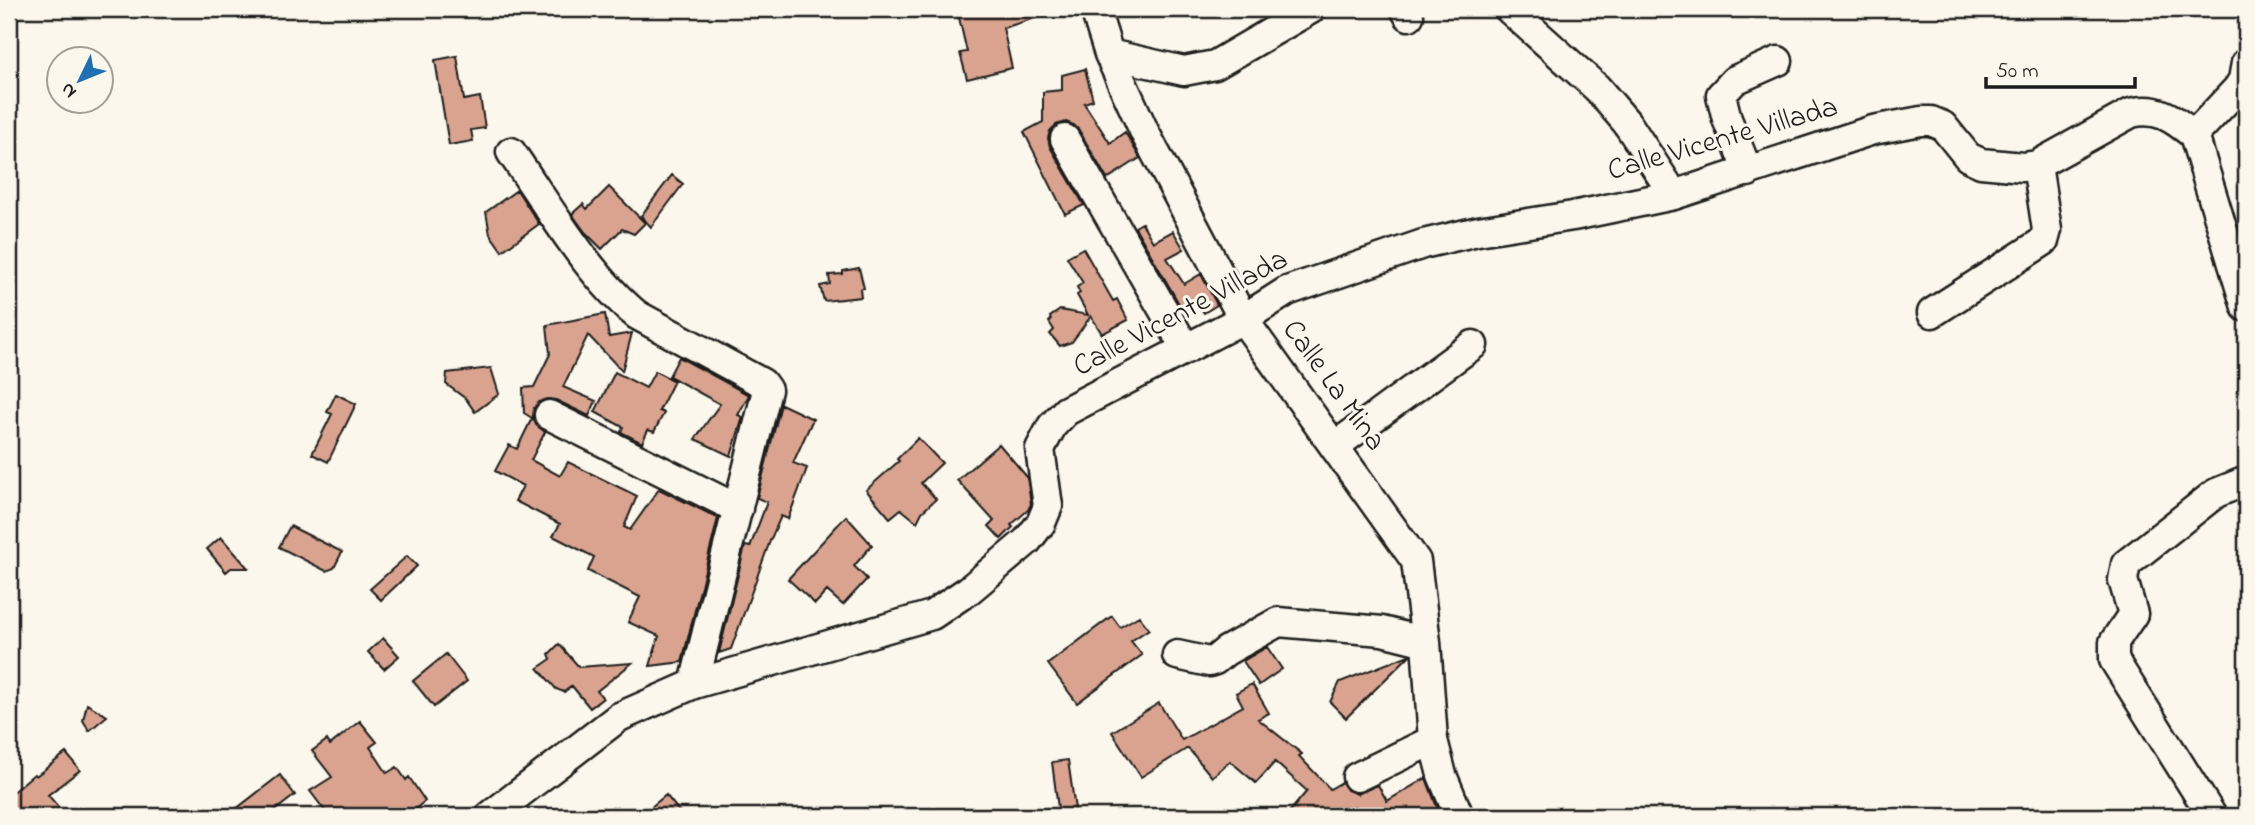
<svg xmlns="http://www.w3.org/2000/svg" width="2255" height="825" viewBox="0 0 2255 825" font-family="'Indie Flower',sans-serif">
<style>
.building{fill:#d9a38f;stroke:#1c1c1c;stroke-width:2}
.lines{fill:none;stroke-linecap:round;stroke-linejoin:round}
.minor-casing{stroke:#1c1c1c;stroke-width:33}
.minor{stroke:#fbf7ec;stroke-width:28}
.labels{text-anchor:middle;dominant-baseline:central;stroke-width:6;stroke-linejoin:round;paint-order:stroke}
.street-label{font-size:30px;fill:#1c1c1c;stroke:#fbf7ec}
</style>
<rect width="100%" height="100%" fill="#fbf7ec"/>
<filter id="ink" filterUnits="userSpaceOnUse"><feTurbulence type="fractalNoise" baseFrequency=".0143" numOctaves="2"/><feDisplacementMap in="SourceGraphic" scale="14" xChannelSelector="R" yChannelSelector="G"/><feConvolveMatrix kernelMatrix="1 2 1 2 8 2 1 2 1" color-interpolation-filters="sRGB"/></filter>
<g filter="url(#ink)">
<path class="building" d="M 957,9 L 1052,9 L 1052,13 L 1003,28 L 1012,68 L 967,79 L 960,53 L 967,52 Z
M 457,56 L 464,100 L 480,97 L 485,128 L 471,130 L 473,141 L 449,145 L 435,60 Z
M 1085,69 L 1093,100 L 1084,103 L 1110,143 L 1125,132 L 1140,158 L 1107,179 L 1079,130 L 1074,125 L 1066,122 L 1056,125 L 1050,131 L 1048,138 L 1050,147 L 1084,205 L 1065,214 L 1024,132 L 1043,122 L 1043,92 L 1062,90 L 1062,75 Z
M 672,175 L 683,184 L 651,227 L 641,216 Z
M 609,187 L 645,223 L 634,234 L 622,229 L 602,249 L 585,232 L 572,214 L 583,204 L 587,209 Z
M 517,190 L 539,224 L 502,251 L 490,234 L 486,212 Z
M 1142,223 L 1153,242 L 1173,231 L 1184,249 L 1167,258 L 1184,284 L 1201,274 L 1217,305 L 1204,313 L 1197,302 L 1182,309 L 1135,227 Z
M 1083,248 L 1113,301 L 1117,299 L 1128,320 L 1102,334 L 1091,316 L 1072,342 L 1060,346 L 1050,334 L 1054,330 L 1049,322 L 1051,320 L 1050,317 L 1060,310 L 1088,315 L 1077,295 L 1080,293 L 1077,287 L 1083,283 L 1067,257 Z
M 859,268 L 864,288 L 860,289 L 861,297 L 824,301 L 820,286 L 830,284 L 829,275 L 843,274 L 843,271 Z
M 605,314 L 609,337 L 632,333 L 622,371 L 588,335 L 563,387 L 596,401 L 589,416 L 556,400 L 547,399 L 539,402 L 534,408 L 533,417 L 536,425 L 545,432 L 531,460 L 560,476 L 568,462 L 637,496 L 624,527 L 630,530 L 659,489 L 718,518 L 682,662 L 650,666 L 659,636 L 628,622 L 640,597 L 588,571 L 594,557 L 553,536 L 560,524 L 515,501 L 523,486 L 495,471 L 509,445 L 517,449 L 532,418 L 524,413 L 523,388 L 534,387 L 550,354 L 547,325 Z
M 679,357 L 749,395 L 738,415 L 743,417 L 731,456 L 695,439 L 720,404 L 669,376 Z
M 491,368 L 499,394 L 475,412 L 466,399 L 446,384 L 447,373 Z
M 655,371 L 674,381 L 659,411 L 664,413 L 654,432 L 648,430 L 642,443 L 621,432 L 623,427 L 595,412 L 615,372 L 646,388 Z
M 336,394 L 356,404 L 328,462 L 312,454 L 332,414 L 327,412 Z
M 781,404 L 813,419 L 793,463 L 807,468 L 788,519 L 781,516 L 770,541 L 731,649 L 719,653 L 745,546 L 750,547 L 767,502 L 757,498 Z
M 918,438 L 942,463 L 921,483 L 936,499 L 922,512 L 917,522 L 901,509 L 890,518 L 866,490 L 899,461 L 897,459 Z
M 999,444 L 1027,477 L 1031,504 L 1028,510 L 1011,525 L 1013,527 L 1001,539 L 989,526 L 994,521 L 957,480 Z
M 846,516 L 872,545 L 854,566 L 867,579 L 843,605 L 827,591 L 815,604 L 788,579 Z
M 290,526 L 342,552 L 334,568 L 326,571 L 279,547 Z
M 221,537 L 248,568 L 231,568 L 226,572 L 207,549 Z
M 407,556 L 417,566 L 381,600 L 370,589 Z
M 1112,616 L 1120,627 L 1139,616 L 1149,629 L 1131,641 L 1142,655 L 1077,703 L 1048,664 Z
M 383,638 L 399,656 L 384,669 L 368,652 Z
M 559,644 L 579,667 L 632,663 L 597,691 L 603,698 L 590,708 L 572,686 L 564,692 L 556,689 L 538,668 L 551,659 L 549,654 Z
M 1267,647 L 1282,669 L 1259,685 L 1243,661 Z
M 446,654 L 467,681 L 434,707 L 413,681 Z
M 1409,655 L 1410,655 L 1346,718 L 1330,702 L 1340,682 Z
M 1252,684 L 1269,713 L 1258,719 L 1302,754 L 1299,756 L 1330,789 L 1342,782 L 1347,790 L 1357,794 L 1378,785 L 1387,801 L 1426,778 L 1438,810 L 1425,816 L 1286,816 L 1307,791 L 1275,762 L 1256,783 L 1230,761 L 1212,777 L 1188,748 L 1141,777 L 1112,732 L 1159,703 L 1182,740 L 1243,706 L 1236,693 Z
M 87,704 L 107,716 L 89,731 L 83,720 Z
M 360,721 L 377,742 L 370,747 L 387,773 L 397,767 L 406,780 L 409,777 L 425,801 L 407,816 L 329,816 L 310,791 L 332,777 L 312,751 L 327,740 L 330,745 Z
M 66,753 L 80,770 L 48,795 L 66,816 L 9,816 L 9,795 L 34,774 L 36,776 Z
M 1068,760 L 1076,816 L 1059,816 L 1052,762 Z
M 280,775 L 295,795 L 268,816 L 227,816 Z
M 666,795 L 683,816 L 640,816 Z"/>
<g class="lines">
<g class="minor-casing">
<path id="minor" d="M 1095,9 L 1109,54 L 1145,133 L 1243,319 L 1416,561 L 1426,642 L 1433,740 L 1442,775 L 1459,816
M 1405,9 L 1409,16
M 1509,9 L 1597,88 L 1627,123 L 1674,195
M 1109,54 L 1184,71 L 1215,65 L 1311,9
M 2194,135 L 2246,307
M 2194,135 L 2238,88 L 2243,80 L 2246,63
M 1065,139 L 1186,349
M 511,152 C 547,204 588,275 637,315 L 762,383 L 767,390 L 694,684
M 1748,172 L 1727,119 L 1721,95 L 1735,80 L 1778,61
M 1932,313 L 2044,241 L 2047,230 L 2037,165
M 549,415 L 738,509
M 1335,446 L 1473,345
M 1177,655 L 1209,662 L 1215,660 L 1226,651 L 1278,622 L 1382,631 L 1426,642
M 1357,777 L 1433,740
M 490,816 L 619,717 L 694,684 L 932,615 L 969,590 L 1027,541 L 1041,523 L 1048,506 L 1040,449 L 1052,426 L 1066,411 L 1243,319 L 1287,291 L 1423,244 L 1478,231 L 1573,216 L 1674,195 L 1873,130 L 1921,121 L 1931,121 L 1943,126 L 1968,157 L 1981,163 L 2023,167 L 2037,165 L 2131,113 C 2158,106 2174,119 2194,135
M 2212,816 L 2114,660 L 2114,642 L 2133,614 L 2123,580 L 2126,564 L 2216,493 L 2246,481"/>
</g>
<use href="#minor" class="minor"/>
</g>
</g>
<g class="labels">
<g class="street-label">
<text transform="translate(1723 140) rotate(-16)">Calle Vicente Villada</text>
<text transform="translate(1181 314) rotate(-28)">Calle Vicente Villada</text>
<text transform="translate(1333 386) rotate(54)">Calle La Mina</text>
</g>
</g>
<rect width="2255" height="825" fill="none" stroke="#fbf7ec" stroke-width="35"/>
<rect x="18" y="18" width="2220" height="790" fill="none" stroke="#1c1c1c" stroke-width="2.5" filter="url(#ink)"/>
<g transform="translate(80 80) rotate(227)"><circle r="33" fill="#fbf7ec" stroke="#a29f99" stroke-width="2"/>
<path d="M0-5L12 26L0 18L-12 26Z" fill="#1f6fb2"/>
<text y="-10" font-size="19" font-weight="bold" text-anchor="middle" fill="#1c1c1c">N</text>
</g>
<path d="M1986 77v10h149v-10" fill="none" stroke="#1c1c1c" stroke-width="3.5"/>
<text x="1996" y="77" font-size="21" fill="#1c1c1c" stroke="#fbf7ec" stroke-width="5" paint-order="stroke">50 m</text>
</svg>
